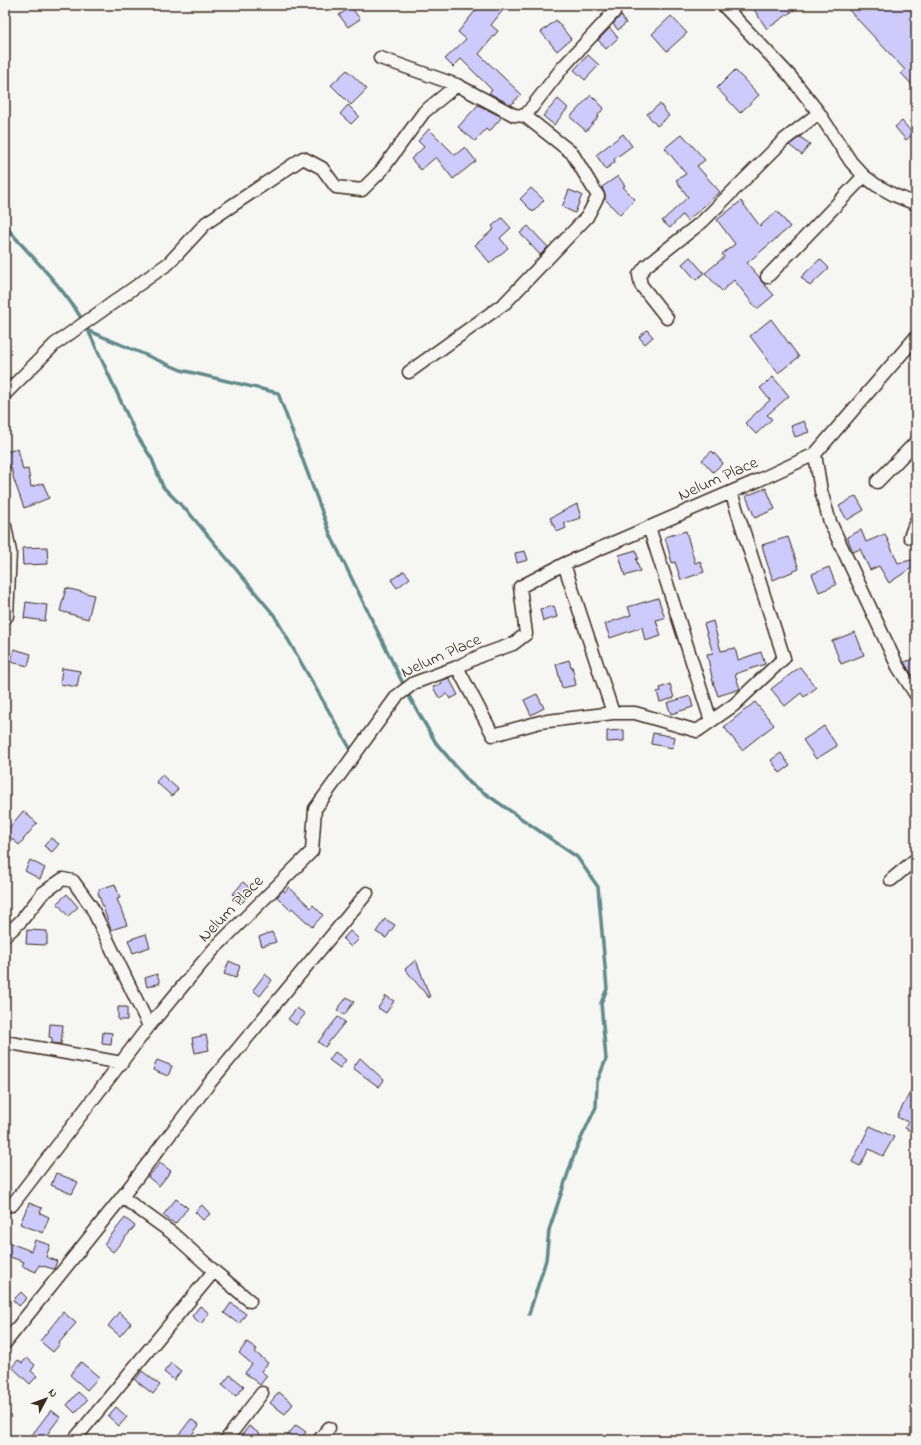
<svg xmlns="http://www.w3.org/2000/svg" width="921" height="1445" viewBox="0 0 921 1445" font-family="'Indie Flower',sans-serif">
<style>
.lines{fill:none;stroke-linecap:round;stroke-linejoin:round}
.stream{stroke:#618a8b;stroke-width:3.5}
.building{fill:#cdcafc;stroke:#3b2a1e}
.minor-casing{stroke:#3b2a1e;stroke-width:15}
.minor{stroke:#f6f6f2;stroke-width:12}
.labels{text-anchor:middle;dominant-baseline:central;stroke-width:3;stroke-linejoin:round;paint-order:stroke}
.street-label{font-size:17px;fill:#3b2a1e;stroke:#f6f6f2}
</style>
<rect width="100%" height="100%" fill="#f6f6f2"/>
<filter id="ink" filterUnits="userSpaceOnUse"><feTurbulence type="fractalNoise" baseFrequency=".025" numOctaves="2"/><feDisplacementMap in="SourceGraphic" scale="8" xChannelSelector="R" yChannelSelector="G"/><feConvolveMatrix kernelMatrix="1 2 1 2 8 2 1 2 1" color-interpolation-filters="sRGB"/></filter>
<g filter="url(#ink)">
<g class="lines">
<path class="stream" d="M 5,226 C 32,257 62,286 83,321
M 88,330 L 136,434 L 152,459 L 163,487 L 190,514 L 274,615 L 351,750
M 89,331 L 181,370 L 278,393 L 331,536 L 410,698 L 436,743 L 470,783 L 577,857 L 598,887 L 607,989 L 601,1003 L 606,1059 L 597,1082 L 596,1107 L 576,1149 L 549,1230 L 546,1260 L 529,1314"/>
</g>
<path class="building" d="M 480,5 L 507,5 L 491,25 L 498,31 L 479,54 L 521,94 L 511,105 L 489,93 L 492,90 L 461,59 L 453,67 L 445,59 L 466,39 L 458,32 Z
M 751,5 L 801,5 L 767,29 Z
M 844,5 L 916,5 L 916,89 L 901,73 L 905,70 Z
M 351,7 L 360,19 L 348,27 L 339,15 Z
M 621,15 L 626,23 L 618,30 L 613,24 Z
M 671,16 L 687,33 L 667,51 L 652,34 Z
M 556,20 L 571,39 L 557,51 L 541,32 Z
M 610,28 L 618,38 L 606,49 L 598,40 Z
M 588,55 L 599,65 L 585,80 L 574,70 Z
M 347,70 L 367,89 L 351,105 L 331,85 Z
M 735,70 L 759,95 L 740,113 L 717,88 Z
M 591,95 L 604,108 L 598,115 L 599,116 L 586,131 L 570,117 Z
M 558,99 L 568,108 L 554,125 L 543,116 Z
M 660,104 L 669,116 L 657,126 L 647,114 Z
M 348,105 L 359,116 L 351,124 L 340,114 Z
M 478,105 L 500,116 L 501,118 L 489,132 L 486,129 L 475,141 L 458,127 Z
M 902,121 L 913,134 L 906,140 L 895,127 Z
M 429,129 L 455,155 L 465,147 L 476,161 L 453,179 L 436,157 L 421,170 L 411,159 L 424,147 L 418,141 Z
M 623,134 L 632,146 L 614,159 L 615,162 L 606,169 L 596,155 Z
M 682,134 L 705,160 L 697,166 L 720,192 L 687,221 L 682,215 L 670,228 L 662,221 L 688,197 L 676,180 L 686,174 L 665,148 Z
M 800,137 L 810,144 L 802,155 L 789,145 Z
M 618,176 L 625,186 L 623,187 L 635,199 L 620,215 L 605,199 L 605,195 L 602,187 Z
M 531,188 L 544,200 L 533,212 L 520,199 Z
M 569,190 L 582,195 L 575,213 L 562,207 Z
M 741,201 L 760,226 L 777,211 L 790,227 L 747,263 L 760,278 L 762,282 L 774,295 L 757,309 L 734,280 L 722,291 L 705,273 L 724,257 L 722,254 L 735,244 L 717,220 Z
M 502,218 L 511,228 L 500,238 L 508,248 L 490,263 L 475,245 L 494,229 L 492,226 Z
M 528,226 L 548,247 L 540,255 L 520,233 Z
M 690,257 L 704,273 L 696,280 L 682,264 Z
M 820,259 L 829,268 L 810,286 L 801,277 Z
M 771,319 L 799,357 L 778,373 L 750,336 Z
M 647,330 L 653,337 L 645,344 L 639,337 Z
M 773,377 L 789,396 L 767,415 L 772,419 L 756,434 L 745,423 L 770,400 L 760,388 Z
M 804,421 L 809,432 L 795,437 L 791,426 Z
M 18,449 L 23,470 L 28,469 L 31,487 L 43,483 L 49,498 L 24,508 L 14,480 L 11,467 L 5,468 L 5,452 Z
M 712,451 L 723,463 L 713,472 L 702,460 Z
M 766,488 L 775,509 L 755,518 L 746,496 Z
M 856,496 L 864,510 L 847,520 L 839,506 Z
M 577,504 L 581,518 L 564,523 L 566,528 L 557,532 L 550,518 Z
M 861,530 L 866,542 L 885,534 L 898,563 L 916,559 L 916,565 L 889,583 L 879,566 L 870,570 L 860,549 L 853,552 L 847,537 Z
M 686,531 L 695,563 L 700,561 L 704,572 L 681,580 L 675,562 L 672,563 L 665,537 Z
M 788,537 L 799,569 L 773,580 L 767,563 L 762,545 Z
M 47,547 L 48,564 L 23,565 L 22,548 Z
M 636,550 L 638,559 L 636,559 L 640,571 L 625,576 L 619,555 Z
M 525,551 L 528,560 L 517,563 L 515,553 Z
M 829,567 L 836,585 L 819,592 L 812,574 Z
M 404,571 L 410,578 L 397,588 L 391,580 Z
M 66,588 L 94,595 L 88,619 L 60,611 Z
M 658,598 L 665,618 L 656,620 L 661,636 L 645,641 L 642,627 L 610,638 L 605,624 L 631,615 L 628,607 Z
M 26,602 L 47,605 L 45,621 L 24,618 Z
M 554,606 L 557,617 L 543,621 L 540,609 Z
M 713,621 L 721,651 L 735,648 L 738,660 L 761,652 L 765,664 L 735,674 L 740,689 L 718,696 L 713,682 L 707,654 L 713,653 L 704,624 Z
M 855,632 L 864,655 L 841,664 L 832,641 Z
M 14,649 L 31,654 L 28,666 L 11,662 Z
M 914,659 L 916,674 L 912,675 L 904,662 Z
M 569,660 L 571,667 L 572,666 L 576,685 L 562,688 L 556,664 Z
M 800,667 L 816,688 L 804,697 L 801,693 L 785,706 L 771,689 Z
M 62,668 L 80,671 L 77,687 L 60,684 Z
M 449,678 L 458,695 L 450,699 L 447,694 L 439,698 L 433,687 L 442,683 L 441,681 Z
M 670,684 L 674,698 L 660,702 L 657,692 L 661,691 L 660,688 Z
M 537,694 L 544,708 L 531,715 L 524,700 Z
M 690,696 L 693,707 L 671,714 L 667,703 Z
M 755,702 L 774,725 L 742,750 L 724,727 Z
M 824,726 L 837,746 L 816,759 L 803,740 Z
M 624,730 L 624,741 L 607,742 L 607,731 Z
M 653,733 L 675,737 L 673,748 L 651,744 Z
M 781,753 L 790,766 L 780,773 L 771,760 Z
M 162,775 L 178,789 L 172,796 L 156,782 Z
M 23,811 L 37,823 L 19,845 L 5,833 Z
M 51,838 L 59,844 L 52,852 L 44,846 Z
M 30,860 L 45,868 L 40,879 L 25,871 Z
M 243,882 L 253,891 L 242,903 L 233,894 Z
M 115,884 L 120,898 L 117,899 L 127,925 L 111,930 L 98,893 L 100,889 Z
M 289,887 L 311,908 L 313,905 L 323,915 L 312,927 L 292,908 L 290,910 L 277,897 L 283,890 L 285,892 Z
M 67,894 L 78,907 L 68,916 L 57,903 Z
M 385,919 L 395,925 L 386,938 L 376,932 Z
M 27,930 L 47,931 L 47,945 L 26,944 Z
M 350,931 L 359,939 L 351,947 L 343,939 Z
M 272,932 L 276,942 L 262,946 L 259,937 Z
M 146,934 L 150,947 L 133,953 L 128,940 Z
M 416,960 L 430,997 L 429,998 L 405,969 Z
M 229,961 L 240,966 L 236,978 L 224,974 Z
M 157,974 L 160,983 L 147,987 L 145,978 Z
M 265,974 L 272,980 L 260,996 L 253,990 Z
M 386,996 L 394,1001 L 386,1013 L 378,1008 Z
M 347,997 L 354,1002 L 344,1015 L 337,1010 Z
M 118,1007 L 127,1007 L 127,1020 L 118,1020 Z
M 297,1008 L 305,1014 L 296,1025 L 288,1019 Z
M 338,1017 L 345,1022 L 325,1047 L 318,1042 Z
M 50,1024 L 63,1025 L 61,1044 L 52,1043 L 52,1038 L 49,1037 Z
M 103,1032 L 112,1033 L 111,1045 L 102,1044 Z
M 206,1035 L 209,1050 L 195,1053 L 192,1038 Z
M 335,1052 L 346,1060 L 340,1068 L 329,1060 Z
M 360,1058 L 384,1080 L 379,1087 L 353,1068 Z
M 157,1060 L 172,1066 L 168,1076 L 153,1070 Z
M 916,1081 L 916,1134 L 905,1128 L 908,1122 L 897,1117 Z
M 870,1126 L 894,1137 L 883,1156 L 869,1149 L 860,1166 L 852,1162 Z
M 160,1163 L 171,1171 L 159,1186 L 148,1177 Z
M 56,1173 L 78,1182 L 72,1194 L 51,1185 Z
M 176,1199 L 188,1208 L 175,1224 L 163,1215 Z
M 29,1203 L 42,1208 L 40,1213 L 49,1217 L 43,1233 L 20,1224 Z
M 202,1205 L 210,1214 L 203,1220 L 195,1212 Z
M 125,1218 L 135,1226 L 113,1252 L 104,1244 Z
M 35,1240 L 50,1245 L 46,1257 L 57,1261 L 54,1269 L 39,1265 L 36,1272 L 22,1266 L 24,1262 L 5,1255 L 5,1241 L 31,1251 Z
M 21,1292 L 27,1298 L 19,1306 L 13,1300 Z
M 231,1303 L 246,1314 L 239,1324 L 224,1313 Z
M 200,1306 L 209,1313 L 201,1324 L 192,1316 Z
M 63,1312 L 76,1323 L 59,1343 L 60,1344 L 53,1352 L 40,1341 Z
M 119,1312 L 131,1323 L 120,1336 L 108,1326 Z
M 247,1342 L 257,1349 L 255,1352 L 268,1363 L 261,1371 L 267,1376 L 260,1385 L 245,1373 L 252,1364 L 239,1353 Z
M 27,1358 L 35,1365 L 31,1371 L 37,1376 L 30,1384 L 12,1367 L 18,1360 L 22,1363 Z
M 81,1362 L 99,1377 L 87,1390 L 70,1375 Z
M 171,1363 L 181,1371 L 174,1380 L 164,1372 Z
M 142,1371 L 160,1385 L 153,1394 L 135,1380 Z
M 230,1375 L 244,1386 L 236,1396 L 222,1385 Z
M 78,1392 L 87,1400 L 75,1413 L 67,1405 Z
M 279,1392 L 293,1404 L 285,1414 L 270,1403 Z
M 116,1407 L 127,1417 L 119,1426 L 108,1416 Z
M 51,1410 L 60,1417 L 43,1440 L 28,1440 Z
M 191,1419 L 199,1425 L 188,1440 L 175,1440 Z
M 296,1425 L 306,1432 L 300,1440 L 292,1440 L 287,1436 Z
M 249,1426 L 268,1440 L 238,1440 Z"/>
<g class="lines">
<g class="minor-casing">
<path id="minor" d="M 723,5 L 790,76 L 819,113 L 851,162 L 864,176 L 876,185 L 894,195 L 916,204
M 380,58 L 457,85 L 514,115 L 525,116 L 572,153 L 598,196 L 587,217 L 505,303 L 409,372
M 525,116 L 563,67 L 614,12 L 616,5
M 767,277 L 864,176
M 667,318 L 641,285 L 639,275 L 646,266 L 703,221 L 784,140 L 819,113
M 5,394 L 55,344 L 169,263 L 206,223 L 303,158 L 322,168 L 336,187 L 362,190 L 381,171 L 424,112 L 457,85
M 815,454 L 821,491 L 830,522 L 898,667 L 916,695
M 877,482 L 916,442
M 5,526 L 10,552 L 7,616 L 5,618
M 649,527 L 711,721
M 910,537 L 916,521
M 564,564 L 613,713
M 457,667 L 493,735 L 540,722 L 613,713 L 635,713 L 697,731 L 734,705 L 784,658 L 731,492
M 891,880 L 916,859
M 5,934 L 6,935 L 21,921 L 43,893 L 63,879 L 73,881 L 91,906 L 149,1026
M 5,1042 L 122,1063
M 122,1197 L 172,1233 L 214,1271 L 250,1301
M 5,1204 L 12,1205 L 149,1026 L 213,950 L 312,851 L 315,809 L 397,696 L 414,683 L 457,667 L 482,655 L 513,644 L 526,634 L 520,587 L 564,564 L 759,480 L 815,454 L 916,337
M 5,1343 L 122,1197 L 208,1085 L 367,893
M 74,1440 L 214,1271
M 226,1440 L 262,1393
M 319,1440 L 329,1428"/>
</g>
<use href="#minor" class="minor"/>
</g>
</g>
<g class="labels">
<g class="street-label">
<text transform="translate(718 479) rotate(-24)">Nelum Place</text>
<text transform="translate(441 656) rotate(-24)">Nelum Place</text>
<text transform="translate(231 909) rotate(-46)">Nelum Place</text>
</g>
</g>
<rect width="921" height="1445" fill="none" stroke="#f6f6f2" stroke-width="20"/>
<rect x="10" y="10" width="901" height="1425" fill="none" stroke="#3b2a1e" stroke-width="1.5" filter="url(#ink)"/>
<g transform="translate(46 1399) rotate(49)" stroke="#f6f6f2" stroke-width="3" paint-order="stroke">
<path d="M0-3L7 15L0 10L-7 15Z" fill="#3b2a1e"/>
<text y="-6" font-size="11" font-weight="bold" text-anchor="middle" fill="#3b2a1e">N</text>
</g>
</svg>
